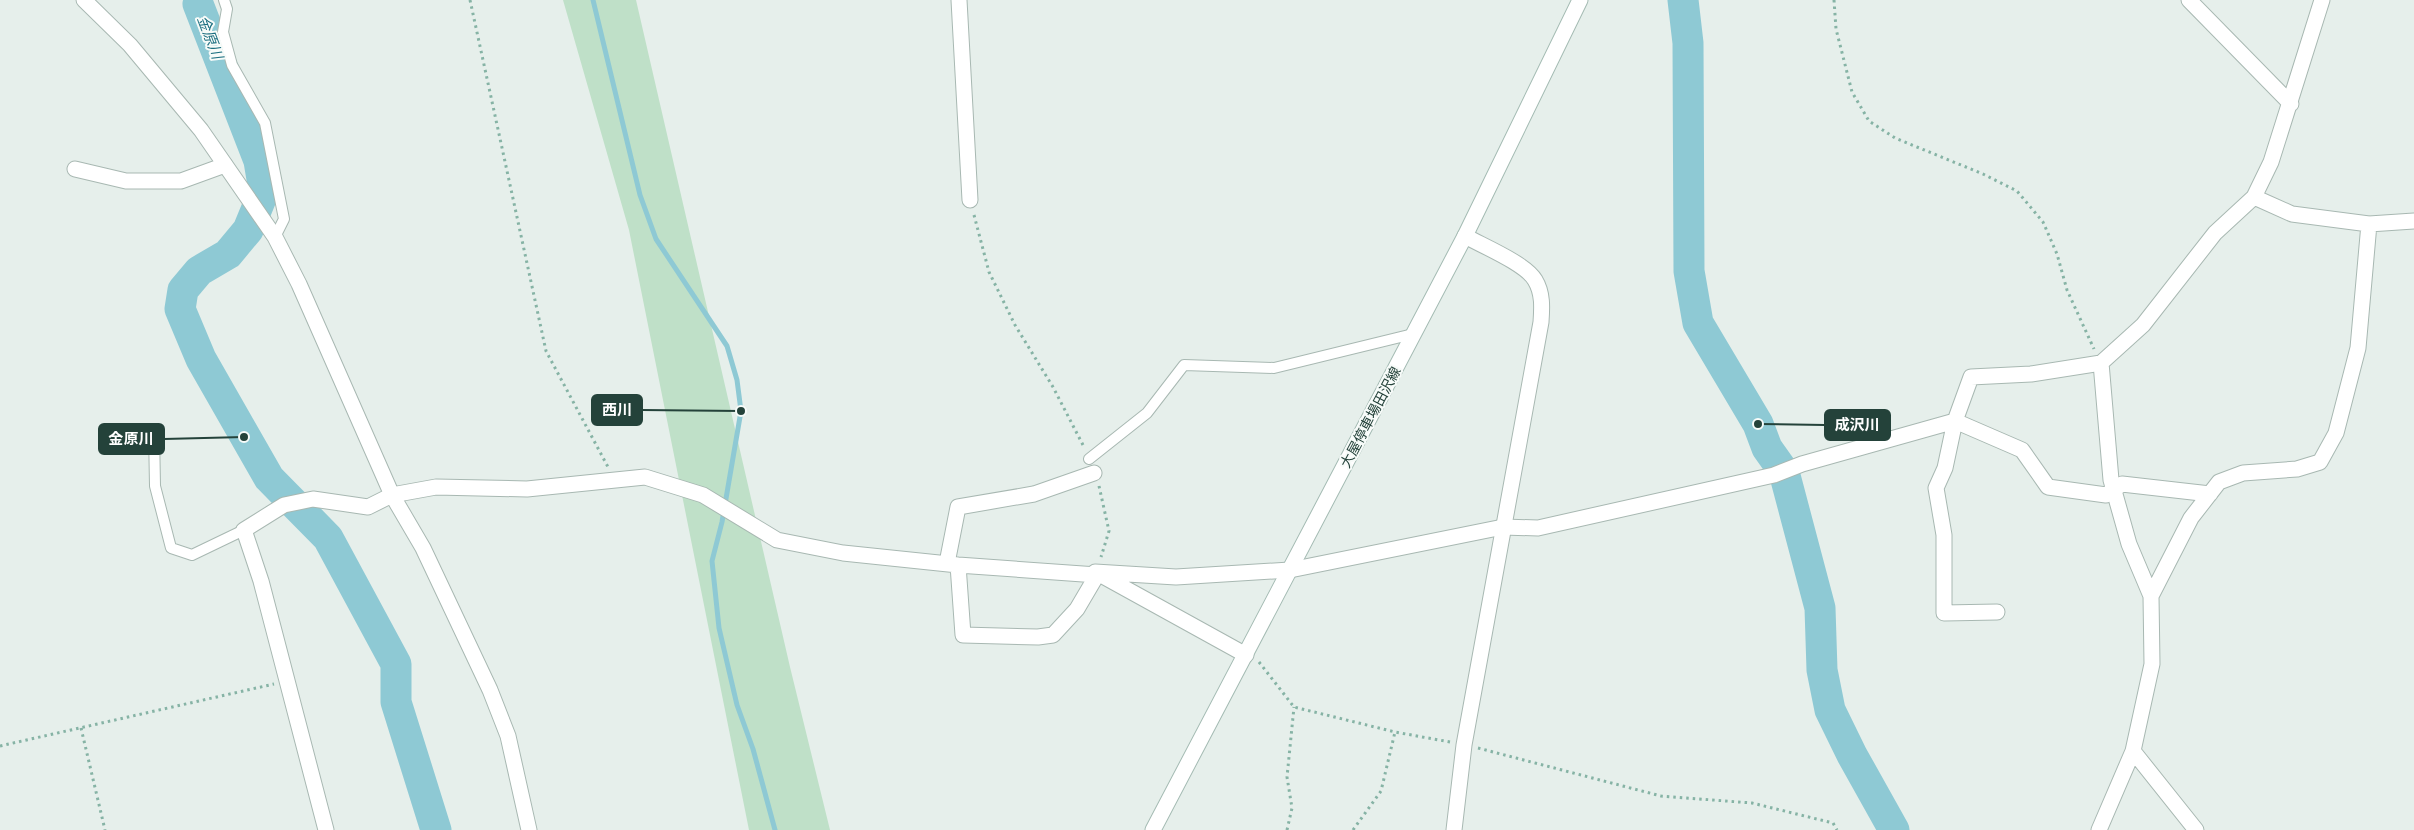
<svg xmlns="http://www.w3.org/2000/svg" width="2414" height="830" viewBox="0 0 2414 830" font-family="Barlow,'Noto Sans JP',sans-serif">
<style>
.green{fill:#bfe0c8}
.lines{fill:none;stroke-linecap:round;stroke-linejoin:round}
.stream{stroke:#8ec9d4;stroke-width:5}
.river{stroke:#8ec9d4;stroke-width:31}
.service-casing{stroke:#a8b8b2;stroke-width:12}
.minor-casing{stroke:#a8b8b2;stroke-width:17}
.tertiary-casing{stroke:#a8b8b2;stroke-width:17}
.secondary-casing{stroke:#a4bbb3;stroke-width:17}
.path{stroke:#86b3a5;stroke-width:3;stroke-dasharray:2.5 4;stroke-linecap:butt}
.service{stroke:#fff;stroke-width:10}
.minor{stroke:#fff;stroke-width:15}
.tertiary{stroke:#fff;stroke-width:15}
.secondary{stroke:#fff;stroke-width:15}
.labels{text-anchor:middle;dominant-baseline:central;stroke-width:4;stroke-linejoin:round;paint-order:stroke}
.street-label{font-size:14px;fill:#24423a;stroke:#f7fbf9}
.water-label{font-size:15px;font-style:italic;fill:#1c6f80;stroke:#f7fbf9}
.leader{fill:none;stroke:#24423a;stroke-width:2}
.callout-dot{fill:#24423a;stroke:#f7fbf9;stroke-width:2}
.callout{fill:#24423a;stroke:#24423a;stroke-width:2}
.callout-label{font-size:15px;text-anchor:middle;font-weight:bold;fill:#fff}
</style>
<rect width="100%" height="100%" fill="#e6efeb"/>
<path class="green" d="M 563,0 L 636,0 L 790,667 L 830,830 L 749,830 L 629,230 Z"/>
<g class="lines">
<path class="stream" d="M 593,0 L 640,195 L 656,239 L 727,346 L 737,380 L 741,411 L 722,522 L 712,561 L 719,628 L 737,705 L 753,749 L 775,830"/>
<path class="river" d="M 1683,0 L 1688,43 L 1689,271 L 1698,323 L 1758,424 L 1767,448 L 1784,472 L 1820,608 L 1822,670 L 1830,710 L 1852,755 L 1894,830
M 198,4 L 259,161 L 264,191 L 248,230 L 228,254 L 199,271 L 183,290 L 180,309 L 201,359 L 269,478 L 328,538 L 396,664 L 396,702 L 436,830"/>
<g class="service-casing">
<path id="service" d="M 224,0 L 227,9 L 223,32 L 232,65 L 265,123 L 284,219 L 275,237
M 154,432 L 155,486 L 171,548 L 192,555 L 244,530
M 1089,459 L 1147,413 L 1184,365 L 1274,368 L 1413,334"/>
</g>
<g class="minor-casing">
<path id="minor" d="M 959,0 L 970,200
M 2189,0 L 2291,104
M 75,169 L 126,181 L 181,181 L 225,165
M 2254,197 L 2292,214 L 2369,224 L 2414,221
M 947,563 L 958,507 L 1034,494 L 1094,473
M 958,565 L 963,635 L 1038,637 L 1053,635 L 1077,609 L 1097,575
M 1095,572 L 1176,577 L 1290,570 L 1503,527 L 1538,528 L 1774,475 L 1802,464 L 1955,421 L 2022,450 L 2048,487 L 2106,495 L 2122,484 L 2210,494
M 1101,575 L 1246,655
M 2151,596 L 2191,518 L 2219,482 L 2243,473 L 2297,469 L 2320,462 L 2336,433 L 2358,348 L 2369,224
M 1997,612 L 1944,613 L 1944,535 L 1936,488 L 1945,468 L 1955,421 L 1971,377 L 2031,374 L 2101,363 L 2143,325 L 2215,233 L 2254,197 L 2271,162 L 2322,0
M 2133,751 L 2196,830
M 326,830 L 261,581 L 244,530 L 284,505 L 313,499 L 368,507 L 392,495 L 436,487 L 527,489 L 645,477 L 703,495 L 777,540 L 843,553 L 958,565 L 1097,575
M 2099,830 L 2133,751 L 2152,664 L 2151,596 L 2129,544 L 2111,480 L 2101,363"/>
</g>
<g class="tertiary-casing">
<path id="tertiary" d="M 84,0 L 130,45 L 201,130 L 275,237 L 299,284 L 392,495 L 423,548 L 490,690 L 508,736 L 529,830
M 1454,830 L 1464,745 L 1541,322 C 1542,308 1543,293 1535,280 C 1526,264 1483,246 1465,236"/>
</g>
<g class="secondary-casing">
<path id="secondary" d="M 1153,830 L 1465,236 L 1580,0"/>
</g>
<path class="path" d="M 470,0 L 546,351 L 608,467
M 1834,0 L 1836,29 L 1852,92 L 1869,121 L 1895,138 L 1983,174 L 2017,191 L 2043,222 L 2057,254 L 2067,290 L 2094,349
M 974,215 L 989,272 L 1015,325 L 1053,387 L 1084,447
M 1099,486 L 1109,531 L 1101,557
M 1259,662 L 1294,707 L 1395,732 L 1450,742
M 81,728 L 105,830
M 0,746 L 274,684
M 1478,748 L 1661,796 L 1752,803 L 1833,823 L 1837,830
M 1287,830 L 1292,808 L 1287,777 L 1294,707
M 1353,830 L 1381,791 L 1395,732"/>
<use href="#service" class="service"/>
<use href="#minor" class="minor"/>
<use href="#tertiary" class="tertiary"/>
<use href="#secondary" class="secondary"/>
</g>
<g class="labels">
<g class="street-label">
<text transform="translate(1370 417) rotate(-62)">大屋停車場田沢線</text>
</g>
<g class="water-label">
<text transform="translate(211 37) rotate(69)">金原川</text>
</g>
</g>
<path class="leader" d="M741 411L642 410M1758 424L1825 425M244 437L164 439"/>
<g class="callout-dot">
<circle cx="741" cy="411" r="5"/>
<circle cx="1758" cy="424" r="5"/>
<circle cx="244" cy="437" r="5"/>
</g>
<g class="callout">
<rect x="592" y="395" width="50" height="30" rx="5"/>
<rect x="1825" y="410" width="65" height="30" rx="5"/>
<rect x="99" y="424" width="65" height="30" rx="5"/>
</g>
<g class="callout-label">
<text x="617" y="415">西川</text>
<text x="1857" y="430">成沢川</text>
<text x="131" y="444">金原川</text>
</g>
</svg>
